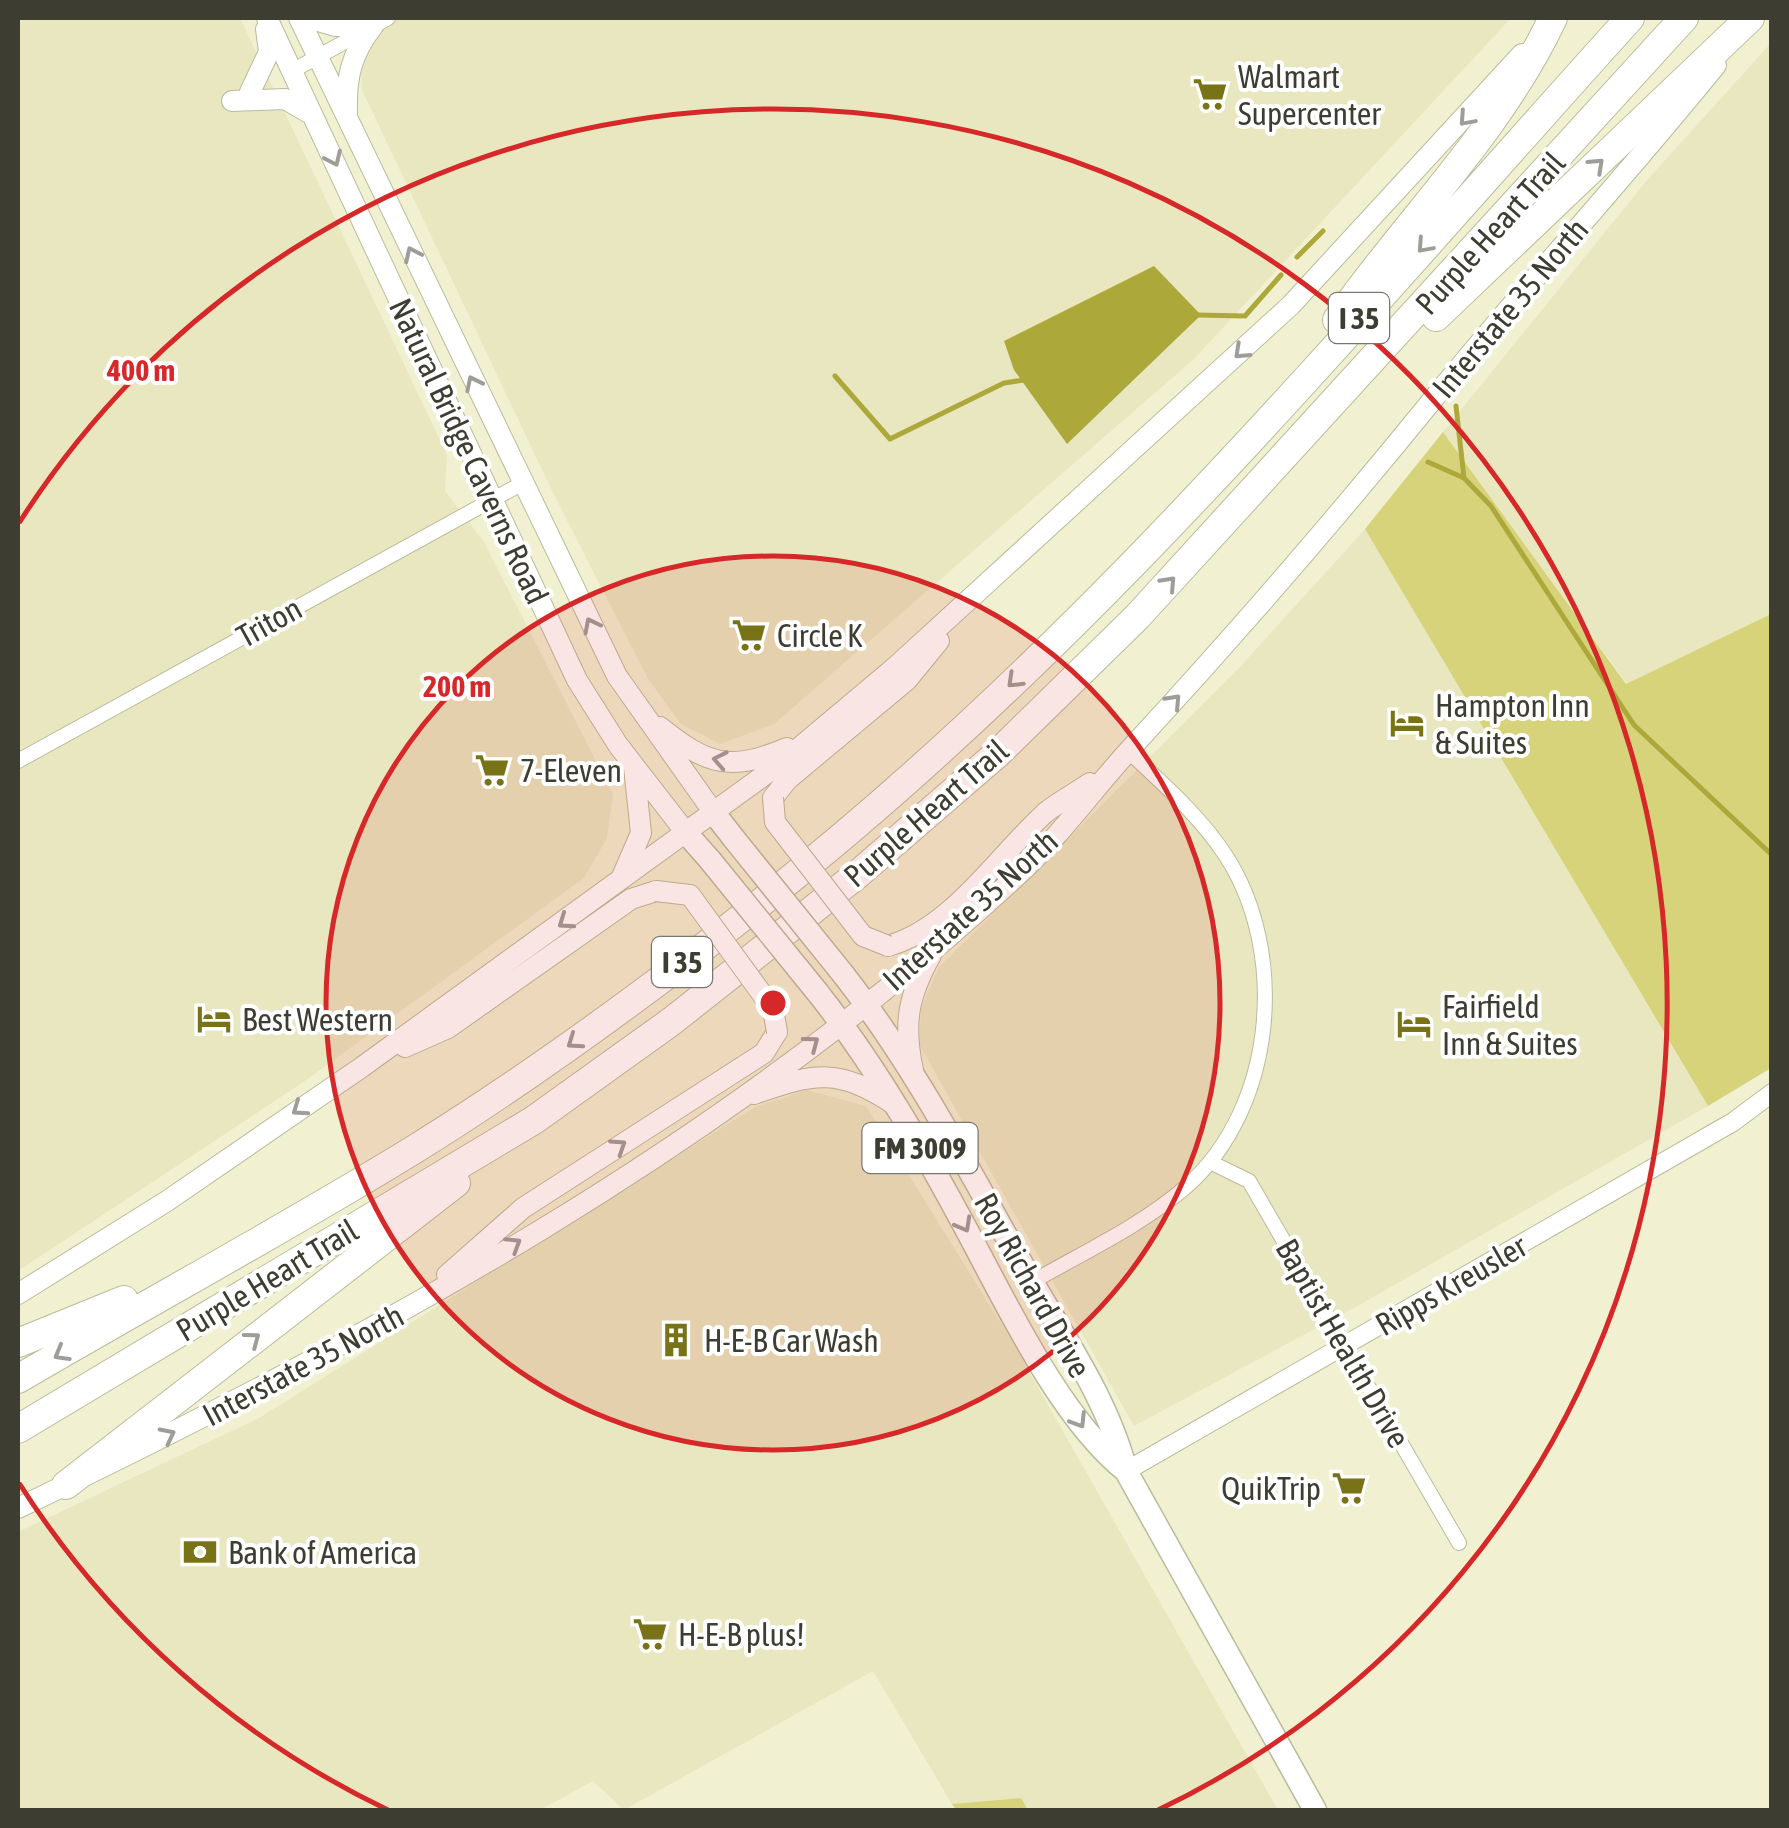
<svg xmlns="http://www.w3.org/2000/svg" width="1789" height="1828" viewBox="0 0 1789 1828" font-family="'Asap Condensed',sans-serif">
<style>
.built{fill:#e8e7c0}
.green{fill:#d7d37b}
.water{fill:#ada83a}
.lines{fill:none;stroke-linecap:round;stroke-linejoin:round}
.stream{stroke:#ada83a;stroke-width:5}
.minor-casing{stroke:#bbbb9c;stroke-width:16}
.tertiary-casing{stroke:#bbbb9c;stroke-width:20}
.secondary-casing{stroke:#bbbb9c;stroke-width:22}
.primary-casing{stroke:#bbbb9c;stroke-width:25}
.motorway-casing{stroke:#bbbb9c;stroke-width:30}
.minor{stroke:#fff;stroke-width:14}
.tertiary{stroke:#fff;stroke-width:18}
.secondary{stroke:#fff;stroke-width:20}
.primary{stroke:#fff;stroke-width:22}
.motorway{stroke:#fff;stroke-width:28}
.secondary-bridge-casing{stroke:#bbbb9c;stroke-width:22;stroke-linecap:butt}
.primary-bridge-casing{stroke:#bbbb9c;stroke-width:25;stroke-linecap:butt}
.secondary-bridge{stroke:#fff;stroke-width:20}
.primary-bridge{stroke:#fff;stroke-width:22}
.oneway{stroke:#9e9e98}
.ring{fill:none;stroke:#d62828;stroke-width:5}
.labels{text-anchor:middle;dominant-baseline:central;stroke-width:8;stroke-linejoin:round;paint-order:stroke}
.shield{fill:#fff;stroke:#78776f;stroke-width:2.5}
.shield-label{font-size:30px;font-weight:bold;fill:#3e3d31}
.poi-label{font-size:32px;fill:#3e3d31;stroke:#fff;text-anchor:start}
.street-label{font-size:32px;fill:#3e3d31;stroke:#fff}
.centre{fill:#d62828;stroke:#fff;stroke-width:5}
.ring-label{font-size:30px;text-anchor:middle;font-weight:bold;fill:#d62828;stroke:#fff;stroke-width:8;stroke-linejoin:round;paint-order:stroke}
</style>
<rect width="100%" height="100%" fill="#f1f1d1"/>
<path class="built" d="M 18,18 L 240,18 L 447,455 L 445,491 L 484,542 L 613,794 L 607,838 L 584,878 L 302,1083 L 18,1271 Z
M 358,18 L 1511,18 L 1194,359 L 774,724 L 720,744 L 681,724 L 648,679 L 554,495 L 362,90 Z
M 1771,43 L 1771,614 L 1627,684 L 1443,432 L 1648,179 Z
M 1365,529 L 1708,1106 L 1354,1308 L 1134,1426 L 919,1044 L 921,1008 L 939,967 L 1239,668 Z
M 806,1090 L 866,1106 L 1010,1338 L 1278,1810 L 1028,1810 L 1020,1798 L 952,1804 L 873,1671 L 624,1810 L 593,1781 L 540,1810 L 18,1810 L 18,1532 L 259,1418 L 755,1107 Z"/>
<path class="green" d="M 1443,432 L 1626,684 L 1771,614 L 1771,1068 L 1708,1106 L 1365,529 Z
M 1021,1798 L 1028,1810 L 956,1810 L 952,1804 Z"/>
<path class="water" d="M 1154,266 L 1201,315 L 1067,444 L 1014,370 L 1004,341 Z"/>
<g class="lines">
<path class="stream" d="M 1297,257 L 1323,231
M 1197,315 L 1245,316 L 1281,275
M 835,376 L 890,439 L 1004,383 L 1024,380
M 1456,406 L 1464,478
M 1428,462 L 1464,478 L 1491,506 L 1634,725 L 1772,855"/>
<g class="minor-casing">
<path id="minor" d="M 292,71 L 388,18
M 18,761 L 521,484
M 1210,1162 L 1249,1181 L 1459,1543
M 1032,1282 C 1084,1252 1141,1226 1187,1186 C 1275,1108 1289,954 1226,856 C 1200,816 1163,784 1128,751"/>
</g>
<g class="tertiary-casing">
<path id="tertiary" d="M 1126,1471 L 1733,1122 L 1772,1093"/>
</g>
<g class="secondary-casing">
<path id="secondary" d="M 267,18 L 577,680 L 618,745 L 687,834
M 299,18 L 617,676 L 714,813
M 308,18 L 335,26 L 373,26
M 250,92 L 269,52 L 266,29
M 232,101 L 285,99 L 311,114
M 347,112 C 346,78 351,54 373,26
M 660,727 C 707,765 730,772 787,748
M 773,798 L 787,780 L 907,680 L 939,641
M 621,879 L 641,833 L 634,767
M 888,946 C 952,928 997,857 1045,813 C 1058,802 1076,793 1090,783
M 405,1047 L 448,1028 L 631,899 L 656,891
M 913,1070 C 903,1024 908,996 931,955
M 754,1094 C 816,1072 839,1068 895,1105
M 447,1275 L 523,1208 L 764,1053 L 777,1032
M 18,1294 L 167,1201 L 362,1067 L 781,763 L 893,669 L 1291,305 L 1522,54
M 18,1508 C 373,1338 730,1144 1020,873 C 1061,835 1095,787 1133,746 C 1236,634 1334,521 1430,403 C 1523,288 1623,180 1716,65"/>
</g>
<g class="primary-casing">
<path id="primary" d="M 714,813 L 735,840
M 687,834 L 710,860
M 843,974 C 915,1066 969,1171 1027,1273 C 1063,1336 1108,1400 1126,1471 L 1315,1810
M 818,993 C 878,1069 926,1154 971,1238 C 1010,1311 1062,1420 1126,1471"/>
</g>
<g class="motorway-casing">
<path id="motorway" d="M 1436,317 L 1750,18
M 1337,320 C 1409,218 1499,132 1553,18
M 18,1343 L 124,1300
M 18,1379 C 149,1302 285,1229 415,1149 C 536,1074 651,989 763,901 C 1088,646 1354,323 1630,18
M 18,1429 L 534,1120 L 672,1021 L 858,874 L 997,754 L 1137,617 L 1684,18
M 66,1485 L 456,1183"/>
</g>
<use href="#minor" class="minor"/>
<use href="#tertiary" class="tertiary"/>
<use href="#secondary" class="secondary"/>
<use href="#primary" class="primary"/>
<use href="#motorway" class="motorway"/>
<g class="secondary-bridge-casing">
<path id="secondary-bridge" d="M 773,798 L 775,822 L 863,936 L 888,946
M 656,891 L 690,895 L 773,1009 L 777,1032"/>
</g>
<g class="primary-bridge-casing">
<path id="primary-bridge" d="M 735,840 L 843,974
M 710,860 L 818,993"/>
</g>
<use href="#secondary-bridge" class="secondary-bridge"/>
<use href="#primary-bridge" class="primary-bridge"/>
</g>
<defs><path id="oneway-chevron" d="M-2-3.5L2.5 0L-2 3.5" fill="none" stroke-width="1.6" stroke-linecap="round" stroke-linejoin="round" transform="scale(2.5)"/></defs>
<g class="oneway">
<use href="#oneway-chevron" transform="translate(1466 119) rotate(132)"/>
<use href="#oneway-chevron" transform="translate(334 159) rotate(65)"/>
<use href="#oneway-chevron" transform="translate(1597 165) rotate(-43)"/>
<use href="#oneway-chevron" transform="translate(1424 246) rotate(132)"/>
<use href="#oneway-chevron" transform="translate(412 254) rotate(-115)"/>
<use href="#oneway-chevron" transform="translate(1241 352) rotate(137)"/>
<use href="#oneway-chevron" transform="translate(473 383) rotate(-116)"/>
<use href="#oneway-chevron" transform="translate(1169 583) rotate(-47)"/>
<use href="#oneway-chevron" transform="translate(591 625) rotate(-117)"/>
<use href="#oneway-chevron" transform="translate(1014 681) rotate(136)"/>
<use href="#oneway-chevron" transform="translate(1174 701) rotate(-47)"/>
<use href="#oneway-chevron" transform="translate(720 760) rotate(-169)"/>
<use href="#oneway-chevron" transform="translate(565 922) rotate(145)"/>
<use href="#oneway-chevron" transform="translate(574 1042) rotate(145)"/>
<use href="#oneway-chevron" transform="translate(812 1043) rotate(-37)"/>
<use href="#oneway-chevron" transform="translate(299 1109) rotate(145)"/>
<use href="#oneway-chevron" transform="translate(619 1146) rotate(-33)"/>
<use href="#oneway-chevron" transform="translate(964 1225) rotate(61)"/>
<use href="#oneway-chevron" transform="translate(514 1244) rotate(-32)"/>
<use href="#oneway-chevron" transform="translate(253 1339) rotate(-37)"/>
<use href="#oneway-chevron" transform="translate(61 1354) rotate(150)"/>
<use href="#oneway-chevron" transform="translate(1079 1421) rotate(58)"/>
<use href="#oneway-chevron" transform="translate(168 1435) rotate(-27)"/>
</g>
<circle cx="773" cy="1003" r="447" fill="#d62828" fill-opacity=".12"/>
<g class="ring">
<circle cx="773" cy="1003" r="447"/>
<path d="M388 1810A894 894 0 0 1 19 1483M19 523A894 894 0 1 1 1158 1810"/>
</g>
<defs>
<g id="supermarket-bare" transform="scale(2.7)"><path d="M-6-5.5h2.5l.6 2H6L4.5 2H-2.5L-4.4-4H-6ZM-1.5 3.2a1.3 1.3 0 1 0 .1 0ZM3 3.2a1.3 1.3 0 1 0 .1 0Z" fill="#777316" stroke="#fff" stroke-width="2.5" paint-order="stroke"/></g>
<g id="hotel-bare" transform="scale(2.7)"><path d="M-6-4.5h1.5V1H6V5H4.5V3h-9V5H-6ZM-4 0a1.8 1.8 0 1 1 3.6 0ZM.5 0V-2.5h3Q6-2.5 6 0Z" fill="#777316" stroke="#fff" stroke-width="2.5" paint-order="stroke"/></g>
<g id="building-bare" transform="scale(2.7)"><path d="M-4-6H4V6H1V3H-1V6H-4ZM-2.5-4.3h1.7v1.8h-1.7ZM.8-4.3h1.7v1.8H.8ZM-2.5-1h1.7V.8h-1.7ZM.8-1h1.7V.8H.8Z" fill="#777316" stroke="#fff" stroke-width="2.5" paint-order="stroke"/></g>
<g id="bank-bare" transform="scale(2.7)"><path d="M-6-4H6V4H-6ZM0-2.3a2.3 2.3 0 1 0 0 4.6a2.3 2.3 0 1 0 0-4.6Z" fill="#777316" stroke="#fff" stroke-width="2.5" paint-order="stroke"/></g>
</defs>
<g fill-rule="evenodd">
<use href="#supermarket-bare" x="1210" y="94"/>
<use href="#supermarket-bare" x="749" y="635"/>
<use href="#hotel-bare" x="1407" y="723"/>
<use href="#supermarket-bare" x="492" y="770"/>
<use href="#hotel-bare" x="214" y="1019"/>
<use href="#hotel-bare" x="1414" y="1024"/>
<use href="#building-bare" x="676" y="1340"/>
<use href="#supermarket-bare" x="1349" y="1488"/>
<use href="#bank-bare" x="200" y="1552"/>
<use href="#supermarket-bare" x="650" y="1634"/>
</g>
<g class="labels">
<g class="shield">
<rect x="1329" y="293" width="60" height="50" rx="8"/>
<rect x="652" y="937" width="60" height="50" rx="8"/>
<rect x="862.5" y="1123" width="115" height="50" rx="8"/>
</g>
<g class="shield-label">
<text x="1359" y="318">I 35</text>
<text x="682" y="962">I 35</text>
<text x="920" y="1148">FM 3009</text>
</g>
<g class="poi-label">
<text x="1238" y="76">Walmart<tspan x="1238" dy="37">Supercenter</tspan></text>
<text x="777" y="635">Circle K</text>
<text x="1435" y="705">Hampton Inn<tspan x="1435" dy="37">&amp; Suites</tspan></text>
<text x="520" y="770">7-Eleven</text>
<text x="1442" y="1006">Fairfield<tspan x="1442" dy="37">Inn &amp; Suites</tspan></text>
<text x="242" y="1019">Best Western</text>
<text x="704" y="1340">H-E-B Car Wash</text>
<text x="1321" y="1488" text-anchor="end">QuikTrip</text>
<text x="228" y="1552">Bank of America</text>
<text x="678" y="1634">H-E-B plus!</text>
</g>
<g class="street-label">
<text transform="translate(1490 233) rotate(-48)">Purple Heart Trail</text>
<text transform="translate(1510 308) rotate(-50)">Interstate 35 North</text>
<text transform="translate(469 451) rotate(65)">Natural Bridge Caverns Road</text>
<text transform="translate(269 622) rotate(-29)">Triton</text>
<text transform="translate(926 813) rotate(-41)">Purple Heart Trail</text>
<text transform="translate(970 910) rotate(-42)">Interstate 35 North</text>
<text transform="translate(267 1280) rotate(-31)">Purple Heart Trail</text>
<text transform="translate(1033 1285) rotate(61)">Roy Richard Drive</text>
<text transform="translate(1451 1285) rotate(-30)">Ripps Kreusler</text>
<text transform="translate(1343 1343) rotate(60)">Baptist Health Drive</text>
<text transform="translate(303 1365) rotate(-28)">Interstate 35 North</text>
</g>
</g>
<circle cx="773" cy="1003" r="15" class="centre"/>
<g class="ring-label">
<text x="141" y="381">400 m</text>
<text x="457" y="697">200 m</text>
</g>
<rect width="1789" height="1828" fill="none" stroke="#3e3d31" stroke-width="40"/>
</svg>
